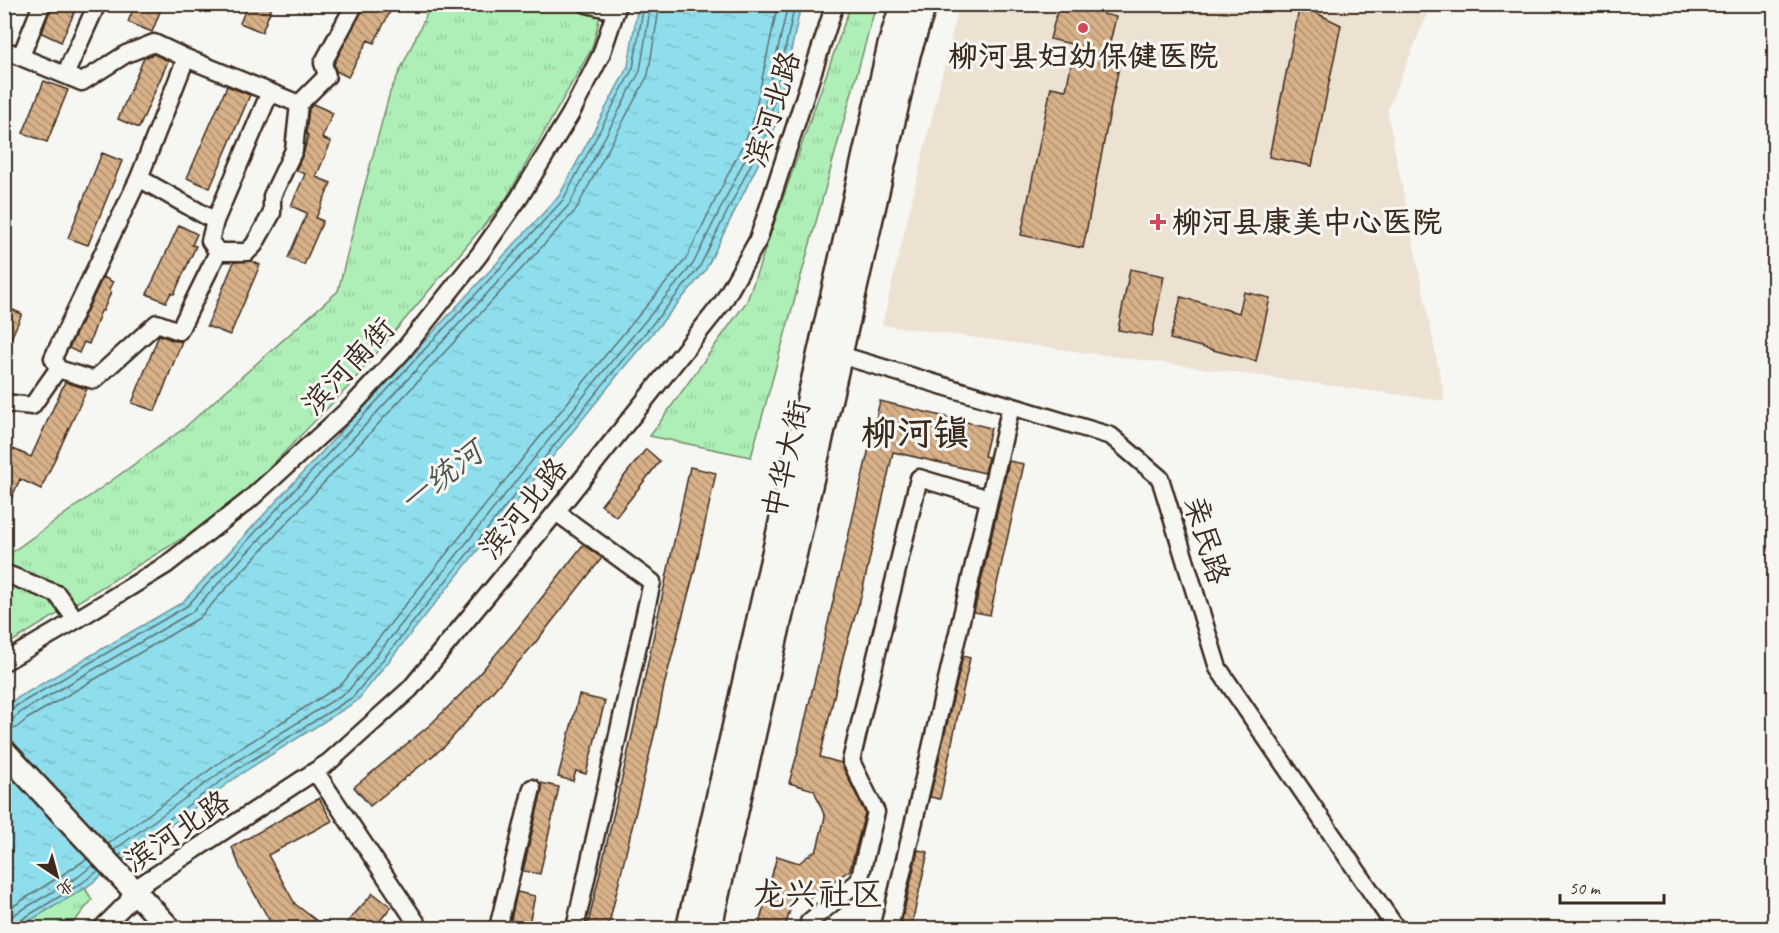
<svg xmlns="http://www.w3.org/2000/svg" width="1779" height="933" viewBox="0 0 1779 933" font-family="Caveat,'LXGW WenKai TC',sans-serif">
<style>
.built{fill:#ede1d2}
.park{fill:url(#park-tufts);stroke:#748c6a;stroke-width:1.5}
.water{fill:url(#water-ripples);stroke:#6d969a;stroke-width:1.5}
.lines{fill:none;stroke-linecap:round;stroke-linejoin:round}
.shore{stroke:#5d7271;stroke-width:1.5}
.building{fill:url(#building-back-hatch);stroke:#3b2a1e;stroke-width:1.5}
.street-casing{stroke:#3b2a1e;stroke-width:21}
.secondary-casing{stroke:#3b2a1e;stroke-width:27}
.street{stroke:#f6f6f2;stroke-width:16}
.secondary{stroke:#f6f6f2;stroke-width:22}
.poi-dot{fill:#d1495b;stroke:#f6f6f2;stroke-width:2}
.labels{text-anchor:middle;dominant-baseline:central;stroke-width:6;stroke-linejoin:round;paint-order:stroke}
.poi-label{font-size:30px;font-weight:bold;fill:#3b2a1e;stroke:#f6f6f2}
.street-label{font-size:30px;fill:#3b2a1e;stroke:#f6f6f2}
.water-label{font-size:32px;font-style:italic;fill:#505752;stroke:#f6f6f2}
.quarter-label{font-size:33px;fill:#3b2a1e;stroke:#f6f6f2}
.district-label{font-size:36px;font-weight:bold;fill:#3b2a1e;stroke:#f6f6f2}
</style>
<defs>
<pattern id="park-tufts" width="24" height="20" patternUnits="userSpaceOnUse" patternTransform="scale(1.5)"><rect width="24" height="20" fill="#aeefb7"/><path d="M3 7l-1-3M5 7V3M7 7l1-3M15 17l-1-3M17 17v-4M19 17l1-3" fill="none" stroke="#97cd9d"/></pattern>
<pattern id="water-ripples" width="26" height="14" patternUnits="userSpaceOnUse" patternTransform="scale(1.5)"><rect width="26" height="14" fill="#8fdeed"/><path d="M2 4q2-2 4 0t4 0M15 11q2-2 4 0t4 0" fill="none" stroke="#7cbfcb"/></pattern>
<pattern id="building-back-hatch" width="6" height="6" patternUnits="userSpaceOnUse" patternTransform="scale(1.5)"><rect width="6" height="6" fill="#d8b189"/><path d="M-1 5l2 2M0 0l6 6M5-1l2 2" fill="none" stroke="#b0906f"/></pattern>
</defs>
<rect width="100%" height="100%" fill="#f6f6f2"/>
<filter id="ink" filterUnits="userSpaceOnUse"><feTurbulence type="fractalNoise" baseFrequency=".0167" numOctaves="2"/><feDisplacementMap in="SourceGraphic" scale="12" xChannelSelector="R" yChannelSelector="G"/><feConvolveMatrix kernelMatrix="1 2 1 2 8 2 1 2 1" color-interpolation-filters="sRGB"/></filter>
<g filter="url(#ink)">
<path class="built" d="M 959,5 L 1431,5 L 1387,111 L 1445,401 L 882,325 Z"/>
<path class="park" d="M 851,4 L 876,5 L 751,457 L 650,436 L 747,301 Z
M 431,5 L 603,5 L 592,48 L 506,199 L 349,386 L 226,512 L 5,646 L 4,558 L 183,429 L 338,291 L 360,203 L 390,92 Z
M 85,888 L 92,900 L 69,928 L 17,928 Z"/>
<path class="water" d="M 638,5 L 801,5 L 773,134 L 705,271 L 625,366 L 357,701 L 242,773 L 85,888 L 17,928 L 5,928 L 5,710 L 12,701 L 183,602 L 559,196 L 628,66 Z"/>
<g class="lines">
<path class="shore" d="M 4,713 L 10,712 L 16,706 L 187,606 L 563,200 L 633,68 L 644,4
M 4,721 L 13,719 L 21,712 L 192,612 L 569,205 L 640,71 L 651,4
M 4,730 L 16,728 L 27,719 L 199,618 L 575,211 L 648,75 L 660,4
M 108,844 L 230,755 L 342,684 L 608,352 L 686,259 L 752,126 L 778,4
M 114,850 L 235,762 L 348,691 L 615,357 L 693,264 L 760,129 L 788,4
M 119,856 L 239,768 L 353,697 L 621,362 L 699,268 L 767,132 L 795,4
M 4,912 L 87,859
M 8,928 L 9,921 L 13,915 L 78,877 L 93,865
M 16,928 L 16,924 L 19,921 L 82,883 L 98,871"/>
</g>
<path class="building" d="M 52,4 L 78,4 L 61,42 L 42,33 Z
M 135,4 L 163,4 L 152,32 L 128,22 Z
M 248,4 L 273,4 L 262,32 L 240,23 Z
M 365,4 L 394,4 L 374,43 L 368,40 L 348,77 L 336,71 L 334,64 Z
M 1059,4 L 1106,4 L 1103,14 L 1116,17 L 1105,63 L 1119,66 L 1083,248 L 1021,235 L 1051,87 L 1066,90 L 1075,45 L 1050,39 Z
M 1300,5 L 1341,25 L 1312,166 L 1269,157 Z
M 154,54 L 168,61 L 139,128 L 118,119 L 144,58 Z
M 44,81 L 68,90 L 47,142 L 23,133 Z
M 227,86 L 250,95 L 210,188 L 187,178 Z
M 313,104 L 333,113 L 322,138 L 331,142 L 316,177 L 331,183 L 316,218 L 323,221 L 304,265 L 288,258 L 307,213 L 291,206 L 305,174 L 296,170 L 304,152 L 308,135 L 306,134 L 309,109 Z
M 102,153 L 122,161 L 88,245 L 68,238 Z
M 179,225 L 197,234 L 192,245 L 196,246 L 174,294 L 171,293 L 166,302 L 147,294 Z
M 251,261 L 260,265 L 230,335 L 207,326 L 234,262 Z
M 1130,269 L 1164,276 L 1152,336 L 1118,330 Z
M 103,277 L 113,282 L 109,289 L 111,292 L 103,311 L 101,311 L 89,344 L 84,342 L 79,353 L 69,348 Z
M 1244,292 L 1270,298 L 1256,361 L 1170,339 L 1181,297 L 1239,313 Z
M 4,306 L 22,314 L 4,354 Z
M 159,335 L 175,341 L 182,341 L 155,411 L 132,403 Z
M 65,382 L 87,389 L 41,489 L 20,479 L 4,515 L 4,445 L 31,457 Z
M 880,401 L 991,428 L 984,456 L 988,457 L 985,473 L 893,452 L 862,593 L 844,653 L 820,757 L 841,763 L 865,813 L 850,870 L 806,900 L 794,895 L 785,928 L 758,928 L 777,856 L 799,863 L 817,849 L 825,817 L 814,790 L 789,783 L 798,751 Z
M 646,449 L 660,461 L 616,517 L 601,505 Z
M 1009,461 L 1024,464 L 990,615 L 974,612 Z
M 690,467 L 716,473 L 695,569 L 664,686 L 657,723 L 608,928 L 587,928 L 636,718 Z
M 583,545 L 602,558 L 535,643 L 445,746 L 370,806 L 354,787 L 430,725 L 469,686 L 518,628 Z
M 963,656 L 970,658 L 940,799 L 930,797 Z
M 579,695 L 605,701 L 586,774 L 576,771 L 573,781 L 558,777 Z
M 541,783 L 559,787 L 540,874 L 523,871 L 542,790 Z
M 319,798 L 332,821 L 268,855 L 295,904 L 326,928 L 277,928 L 271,923 L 241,870 L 232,847 Z
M 918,850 L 928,852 L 911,928 L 900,928 Z
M 517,892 L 535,896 L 528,928 L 509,928 Z
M 373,893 L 391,907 L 374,928 L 342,928 Z"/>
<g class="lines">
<g class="street-casing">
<path id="street" d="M 587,4 L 616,11
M 4,50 L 82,82 L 126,54 L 154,43 L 186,58 L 299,104
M 21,56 L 42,4
M 65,75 L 97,4
M 139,178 L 215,221 L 210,241 L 218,252 L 247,252 L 254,245 L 272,213 L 272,196 L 294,150 L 299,104 L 327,76 L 323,63 L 355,4
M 215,221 L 270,92
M 830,352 L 1111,436 L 1160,478 L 1218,668 L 1396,928
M 58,369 L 53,358 L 139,178 L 186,58
M 4,403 L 32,406 L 58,369 L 94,380 L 157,323 L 179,331 L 218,252
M 556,512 L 652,582 L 575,928
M 4,573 L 57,594 L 76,620
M 4,662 L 76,620 L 166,565 L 248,501 L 351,407 L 402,352 L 479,255 L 519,198 L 570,115 L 601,55 L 618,4
M 315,771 L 420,928
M 102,928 L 127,903 L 133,890 L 329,762 L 410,689 L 556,512 L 723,302 L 758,240 L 835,4
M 498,928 L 532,788
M 808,928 L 809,922 L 859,881 L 876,812 L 851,761 L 919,478 L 989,499
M 889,928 L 1011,406"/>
</g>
<g class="secondary-casing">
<path id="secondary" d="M 4,751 L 169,928
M 688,928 L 889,47 L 902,4
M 710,928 L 909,53 L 925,4"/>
</g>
<use href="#street" class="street"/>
<use href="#secondary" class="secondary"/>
</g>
</g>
<g class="poi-dot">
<circle cx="1083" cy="28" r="6"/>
<path d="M1155 213h6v6h6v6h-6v6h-6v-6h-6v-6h6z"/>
</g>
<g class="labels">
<g class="poi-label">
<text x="1083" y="56">柳河县妇幼保健医院</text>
<text x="1172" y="222" text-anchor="start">柳河县康美中心医院</text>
</g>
<g class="street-label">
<text transform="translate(772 109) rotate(-72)">滨河北路</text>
<text transform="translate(348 366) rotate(-47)">滨河南街</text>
<text transform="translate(786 459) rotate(-77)">中华大街</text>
<text transform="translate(523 508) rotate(-51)">滨河北路</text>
<text transform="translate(1207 540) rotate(73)">亲民路</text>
<text transform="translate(177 831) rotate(-34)">滨河北路</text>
</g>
<g class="water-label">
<text transform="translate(441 477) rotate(-37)">一统河</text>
</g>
<g class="quarter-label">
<text x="818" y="894">龙兴社区</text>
</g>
<g class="district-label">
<text x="915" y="433">柳河镇</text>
</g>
</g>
<rect width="1779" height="933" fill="none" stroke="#f6f6f2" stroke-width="24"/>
<rect x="12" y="12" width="1755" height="909" fill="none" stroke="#3b2a1e" stroke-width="2" filter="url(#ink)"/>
<g transform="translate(57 876) rotate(144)" stroke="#f6f6f2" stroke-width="4.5" paint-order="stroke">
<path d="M0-4.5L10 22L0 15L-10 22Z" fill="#3b2a1e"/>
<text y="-9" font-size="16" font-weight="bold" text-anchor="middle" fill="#3b2a1e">北</text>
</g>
<path d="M1560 894v9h104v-9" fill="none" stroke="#3b2a1e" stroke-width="3"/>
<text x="1569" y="894" font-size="18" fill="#3b2a1e" stroke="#f6f6f2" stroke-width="4.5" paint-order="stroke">50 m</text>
</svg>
